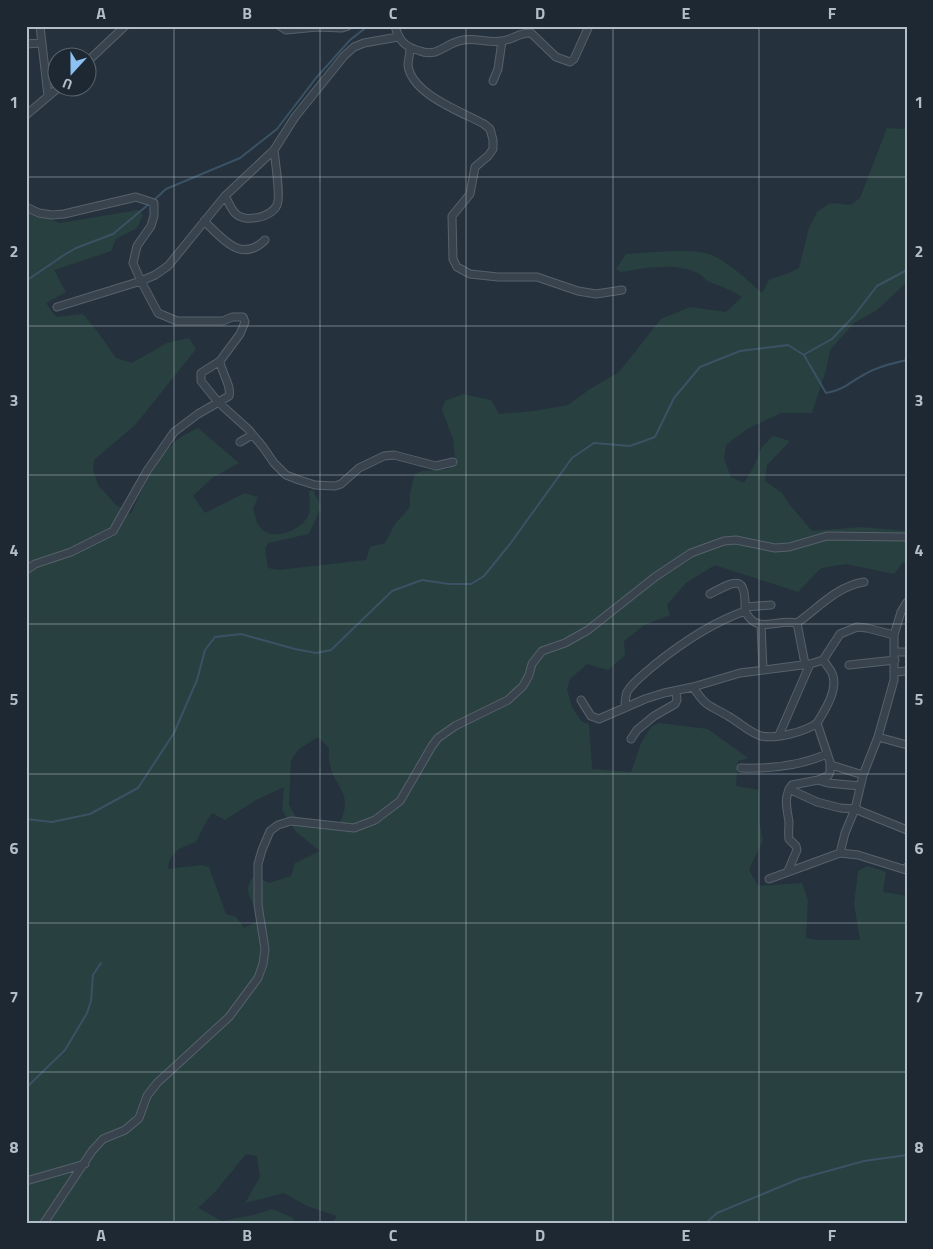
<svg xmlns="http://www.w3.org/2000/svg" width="933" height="1249" viewBox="0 0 933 1249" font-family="'Titillium Web',sans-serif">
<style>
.green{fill:#28403f;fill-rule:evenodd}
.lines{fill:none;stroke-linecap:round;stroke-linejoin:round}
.stream{stroke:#3b5265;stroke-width:2}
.minor-casing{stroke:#57616b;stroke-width:9}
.minor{stroke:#38434d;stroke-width:7}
.grid{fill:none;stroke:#b4bec8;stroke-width:1;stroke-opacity:0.55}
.neatline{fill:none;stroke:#b4bec8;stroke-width:2}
.grid-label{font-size:16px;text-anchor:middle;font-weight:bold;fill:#b4bec8}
</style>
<rect width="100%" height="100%" fill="#25323d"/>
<path class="green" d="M 907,127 L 907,282 L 877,310 L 854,323 L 830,350 L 826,370 L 812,413 L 781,413 L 747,429 L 726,445 L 724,459 L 731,477 L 744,483 L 754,466 L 762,447 L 773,436 L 790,441 L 767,465 L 765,481 L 782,493 L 790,505 L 812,531 L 861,527 L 907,531 L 907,563 L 903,562 L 894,574 L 846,564 L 821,568 L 798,592 L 715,565 L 686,583 L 667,605 L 670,615 L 644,625 L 624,641 L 625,655 L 608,670 L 587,664 L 570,679 L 567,689 L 572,707 L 581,721 L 589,724 L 592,769 L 631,772 L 641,743 L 651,727 L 659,723 L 708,729 L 748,758 L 738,761 L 736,786 L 759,790 L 759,821 L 763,840 L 749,870 L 758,886 L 802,883 L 808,900 L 806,938 L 819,940 L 860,940 L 854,904 L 858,871 L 868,866 L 886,872 L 883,892 L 907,896 L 907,1223 L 332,1223 L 337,1216 L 307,1206 L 284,1193 L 245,1203 L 260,1177 L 257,1156 L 246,1154 L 215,1192 L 198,1208 L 222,1221 L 253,1215 L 272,1209 L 293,1218 L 294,1223 L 26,1223 L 26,211 L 60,223 L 138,210 L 143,215 L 137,228 L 116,239 L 111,251 L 54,270 L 66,292 L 46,303 L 56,317 L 83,314 L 97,331 L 116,358 L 132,363 L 167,343 L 189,338 L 196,349 L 136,424 L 94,460 L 93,470 L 98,485 L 116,505 L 131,514 C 140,492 161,451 181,437 C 186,434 192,431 198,428 L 239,463 L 212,478 L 193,496 L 205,513 L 245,493 L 258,497 L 253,509 C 255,514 256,523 260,527 C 272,543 303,530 309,514 C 311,508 309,497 309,491 L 313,490 L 321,507 L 309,534 L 268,543 L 265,549 L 268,568 L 278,570 L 366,560 L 370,547 L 385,543 L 395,524 L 410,507 L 410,493 L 415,474 L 422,471 L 449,469 L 455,458 L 453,439 L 442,410 L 445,401 L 463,394 L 491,400 L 499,414 L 534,411 L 568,405 L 590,389 L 619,372 L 661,319 L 690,307 L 726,312 L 742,297 C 732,290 721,287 710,282 C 705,280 702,275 698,273 C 674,262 646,268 621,272 L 616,269 L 626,254 C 648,253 694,247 712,255 C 731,264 747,280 762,293 L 769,280 L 789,273 L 799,268 L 809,228 L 817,212 L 830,203 L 851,205 L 860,198 L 887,128 L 904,129 ZM 318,737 L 329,748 C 329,754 328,760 330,765 C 335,788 354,793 340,822 L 297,819 L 289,805 L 291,760 L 299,749 ZM 284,787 L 282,810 L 296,832 L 320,851 L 295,863 L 291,876 L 269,883 L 253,876 C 244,893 249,893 255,908 C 257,912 257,917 258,921 L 244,928 L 236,917 L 226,914 L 209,867 L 202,865 L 168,869 C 170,850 181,848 196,842 L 206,822 L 212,813 L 225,820 L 254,801 Z"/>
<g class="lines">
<path class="stream" d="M 153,201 L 166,189 L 240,158 L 277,129 L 316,78 L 350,40 L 368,26
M 26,281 L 64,255 L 76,248 L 113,234 L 149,204
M 805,354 L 832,339 L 853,317 L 877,286 L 907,270
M 26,819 L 52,822 L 90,814 L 138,788 L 174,733 L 197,680 L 205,650 L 215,637 L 241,634 L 295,649 L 316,653 L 331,650 L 392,591 L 422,580 L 449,584 L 471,584 L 484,576 L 510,544 L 572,458 L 594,443 L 630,446 L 655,437 L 674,398 L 700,367 L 740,351 L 788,345 L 804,355 L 826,393 C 844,390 850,382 865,374 C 877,367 893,363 907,360
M 26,1088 L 65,1050 L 87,1013 L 91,1001 L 93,975 L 101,963
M 706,1223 L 717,1213 L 799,1179 L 864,1161 L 907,1155"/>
<g class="minor-casing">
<path id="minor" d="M 40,26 L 48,96
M 280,26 L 286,30 L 317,27 L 342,28 L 348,26
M 395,26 C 399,41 405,47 420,51 C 425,53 430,53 435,52 C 446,48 451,42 463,40 C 476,38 489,43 502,41 C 512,40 520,32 531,33 L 556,57 L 570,62 L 574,59 L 589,26
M 26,44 L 41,43
M 410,49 C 410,54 408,60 408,65 C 411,94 462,112 484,124 L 490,129 L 493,140 L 493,149 L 488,156 L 475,167 L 470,194 L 452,216 L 453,259 L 457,267 L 470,274 L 498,277 L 537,277 L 578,291 L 596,294 L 622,290
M 88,61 L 125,26
M 493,81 L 498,69 L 502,41
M 26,115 L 58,88
M 225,196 C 228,201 231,209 235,213 C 244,223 271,218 277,205 C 281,196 275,161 274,150
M 26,207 L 39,213 L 52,215 L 64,214 L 136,197 L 154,203 L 154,216 L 151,226 L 137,246 L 133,263 L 141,281 L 158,313 L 177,321 L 223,321 L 232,317 L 243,317 L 245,322 L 240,334 L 220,361 C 221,372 232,386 229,396 L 198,414 L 174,432 L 147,471 L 113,531 L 71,552 L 35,564 L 26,570
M 204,221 C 222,238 241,264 265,240
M 57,307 L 141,281 L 155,275 L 168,266 L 225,196 L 274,150 L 295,117 L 344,56 L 354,47 L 364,43 L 398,37
M 220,361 L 201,373 L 201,381 L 218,402 L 248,429 L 263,447 L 274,463 L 286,475 L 299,480 L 315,485 L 335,486 L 341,484 L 359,468 L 384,456 L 394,455 L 436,466 L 453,462
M 240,442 L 252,435
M 710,594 C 736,580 746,574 745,611
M 745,607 L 771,605
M 797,623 C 817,609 837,586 864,582
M 761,625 L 763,670
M 895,652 L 907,652
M 849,665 L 895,660
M 895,672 L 907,671
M 693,687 C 707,708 708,704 728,716 C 739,722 750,733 761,736 C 776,739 805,732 817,723
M 581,700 L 591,716 L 599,719 L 645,699 L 664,693 L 693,687 L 740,673 L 810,664 L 823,660 L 840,634 L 857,627 L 867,628 L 894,635
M 625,708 C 625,702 625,698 627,692 C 633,682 643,675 652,667 C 680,644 711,623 745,611 C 758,636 775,618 797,623 L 805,664
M 779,735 L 810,664
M 878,737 L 907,745
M 631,739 L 637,730 L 654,716 L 675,704 L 677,700 L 676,691
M 831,765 L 863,775
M 741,768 C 771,769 800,766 827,754
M 818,780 L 828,783 L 860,786
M 789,789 L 817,802 L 840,808 L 855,809 L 907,830
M 840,853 L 845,833 L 855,809 L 863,775 L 878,737 L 894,680 L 894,635 L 901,612 L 907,602
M 788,871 L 797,850 L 796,846 L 789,839 C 788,833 789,828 789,822 C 787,808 783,797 792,785 L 818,780 L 828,776 L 830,772 L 830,762 L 817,723 C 825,710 839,689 832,673 C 830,669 826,664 823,660
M 769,879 L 840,853 L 858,855 L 906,870 L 907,867
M 26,1181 L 85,1164
M 44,1223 L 92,1151 L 103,1139 L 125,1130 L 139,1118 L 147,1096 L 157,1083 L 229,1017 L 258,978 L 263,964 L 265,949 L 258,905 L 258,864 L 262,850 L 270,831 L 278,825 L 291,821 L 354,828 L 375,820 L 400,801 L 432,746 L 438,738 L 455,726 L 508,700 L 523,686 L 529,675 L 532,664 L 542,651 L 565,643 L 588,630 L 655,577 L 691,553 L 724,541 L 736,540 L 775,548 L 789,547 L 827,536 L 907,537"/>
</g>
<use href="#minor" class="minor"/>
</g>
<path class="grid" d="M 174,26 L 174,1223M 320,26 L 320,1223M 466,26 L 466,1223M 613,26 L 613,1223M 759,26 L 759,1223M 26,177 L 907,177M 26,326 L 907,326M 26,475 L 907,475M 26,624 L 907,624M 26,774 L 907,774M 26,923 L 907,923M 26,1072 L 907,1072"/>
<rect width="933" height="1249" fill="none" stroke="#1e2832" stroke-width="55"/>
<g transform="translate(72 72) rotate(201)"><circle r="24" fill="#1e2832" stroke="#5a646e"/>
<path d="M0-4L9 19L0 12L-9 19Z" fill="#8dc1f4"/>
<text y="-8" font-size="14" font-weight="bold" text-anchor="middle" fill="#b4bec8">U</text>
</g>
<rect x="28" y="28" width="878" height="1194" class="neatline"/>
<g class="grid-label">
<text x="101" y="19">A</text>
<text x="247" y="19">B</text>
<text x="393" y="19">C</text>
<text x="540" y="19">D</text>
<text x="686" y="19">E</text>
<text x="832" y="19">F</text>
<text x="14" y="108">1</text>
<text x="919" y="108">1</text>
<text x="14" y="257">2</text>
<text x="919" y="257">2</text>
<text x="14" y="406">3</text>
<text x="919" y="406">3</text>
<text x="14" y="556">4</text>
<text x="919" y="556">4</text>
<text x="14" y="705">5</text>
<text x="919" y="705">5</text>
<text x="14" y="854">6</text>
<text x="919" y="854">6</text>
<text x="14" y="1003">7</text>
<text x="919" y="1003">7</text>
<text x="14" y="1153">8</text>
<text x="919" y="1153">8</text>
<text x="101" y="1241">A</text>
<text x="247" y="1241">B</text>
<text x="393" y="1241">C</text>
<text x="540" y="1241">D</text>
<text x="686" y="1241">E</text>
<text x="832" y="1241">F</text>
</g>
</svg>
